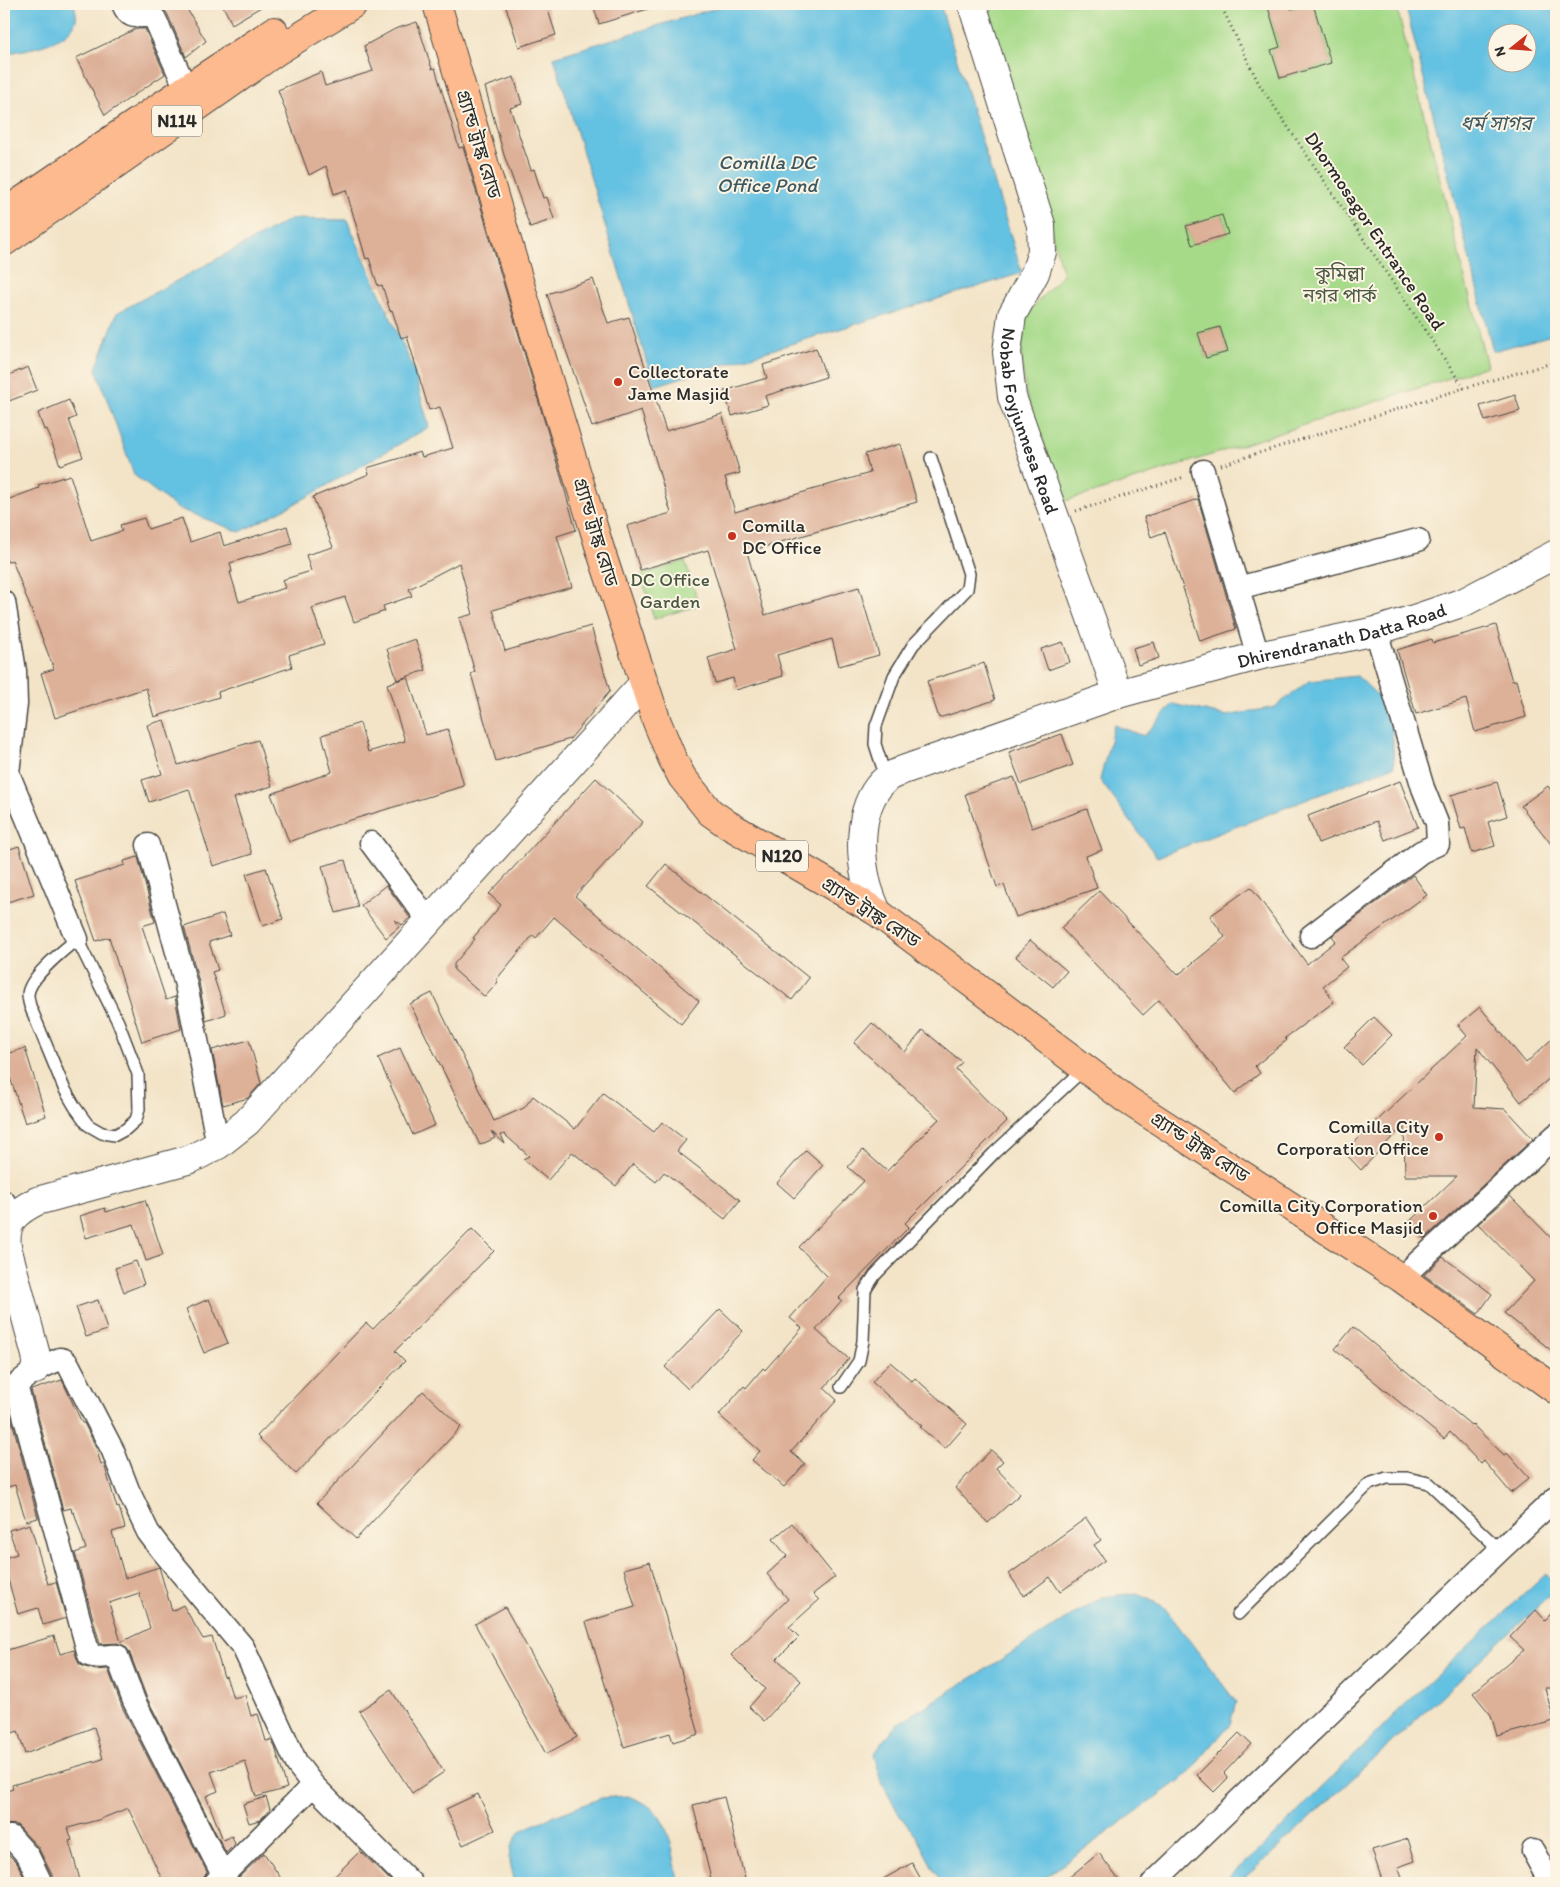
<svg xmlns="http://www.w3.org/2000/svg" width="1560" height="1887" viewBox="0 0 1560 1887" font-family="Itim,'Noto Sans Bengali',sans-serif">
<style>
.green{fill:#a6da89;stroke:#68825a;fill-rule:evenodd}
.water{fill:#64c1e2;stroke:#487686;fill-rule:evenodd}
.building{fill:#ddb098;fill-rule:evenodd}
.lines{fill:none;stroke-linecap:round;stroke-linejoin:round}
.service-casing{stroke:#494743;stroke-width:14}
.minor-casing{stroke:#494743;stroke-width:25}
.tertiary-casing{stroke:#494743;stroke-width:30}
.trunk-casing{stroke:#494743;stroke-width:30}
.path{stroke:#494743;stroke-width:3;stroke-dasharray:1 4;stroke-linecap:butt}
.service{stroke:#fff;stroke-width:11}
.minor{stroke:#fff;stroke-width:22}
.tertiary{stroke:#fff;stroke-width:28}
.trunk{stroke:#fcba8e;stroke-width:28}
.poi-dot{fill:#c8321e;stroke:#fcf5e5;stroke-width:2}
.labels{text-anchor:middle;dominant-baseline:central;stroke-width:4;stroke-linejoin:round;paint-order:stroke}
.shield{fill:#fcf5e5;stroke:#6a6863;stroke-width:1}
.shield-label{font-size:18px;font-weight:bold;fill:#2b2b2b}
.street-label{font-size:19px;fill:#2b2b2b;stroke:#fcf5e5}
.park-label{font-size:19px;fill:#4a5742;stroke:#fcf5e5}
.poi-label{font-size:19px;fill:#2b2b2b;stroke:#fcf5e5;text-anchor:start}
.water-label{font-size:20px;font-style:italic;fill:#3c5862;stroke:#fcf5e5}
</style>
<rect width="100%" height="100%" fill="#fcf5e5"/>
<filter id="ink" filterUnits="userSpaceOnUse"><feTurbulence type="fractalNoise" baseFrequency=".02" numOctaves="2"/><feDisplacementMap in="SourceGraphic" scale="10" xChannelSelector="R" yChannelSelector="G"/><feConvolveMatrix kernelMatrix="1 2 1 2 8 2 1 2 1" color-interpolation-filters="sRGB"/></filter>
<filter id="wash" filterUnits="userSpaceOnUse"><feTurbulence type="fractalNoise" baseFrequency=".0096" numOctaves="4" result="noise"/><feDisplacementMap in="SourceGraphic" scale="20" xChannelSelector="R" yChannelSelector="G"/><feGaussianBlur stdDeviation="1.12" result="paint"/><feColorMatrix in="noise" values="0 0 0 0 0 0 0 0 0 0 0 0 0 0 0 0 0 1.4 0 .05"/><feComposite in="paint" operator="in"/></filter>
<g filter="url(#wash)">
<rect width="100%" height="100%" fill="#f3e4c8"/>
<path class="green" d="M 984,4 L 1309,4 L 1270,15 L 1280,47 L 1271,50 L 1280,78 L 1331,63 L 1313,4 L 1396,4 L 1487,366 L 1093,493 L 1065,501 L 1026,394 L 1021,355 L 1025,316 L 1063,274 L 1005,67 ZM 1223,216 L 1228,234 L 1192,244 L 1186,226 ZM 1220,327 L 1228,352 L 1206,358 L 1199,333 Z
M 685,561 L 699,605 L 654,619 L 641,575 Z"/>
<path class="water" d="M 4,4 L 74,4 C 75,8 77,15 76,20 C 69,45 26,49 4,54 Z
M 729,4 L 940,4 L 1022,273 L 654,386 L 554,57 Z
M 1405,4 L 1556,4 L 1556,334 L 1493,351 ZM 1528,32 L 1528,62 L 1498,62 L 1498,32 Z
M 291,219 L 347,220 L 414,370 L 429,427 L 300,501 L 240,532 L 177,508 L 134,475 L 96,369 L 117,313 Z
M 1357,676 L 1391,708 L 1394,766 L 1157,857 L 1100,780 L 1114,725 L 1144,736 L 1173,704 L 1227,716 L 1275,707 L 1309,681 Z
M 1546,1574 L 1556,1586 L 1556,1590 L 1257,1867 L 1238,1883 L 1223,1883 L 1262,1848 L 1397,1712 Z
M 1137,1593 L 1164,1607 L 1236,1702 L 1230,1724 L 1186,1776 L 1037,1883 L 941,1883 L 916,1836 L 900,1816 L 883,1785 L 874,1754 L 897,1724 L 1102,1597 Z
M 628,1796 C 635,1799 644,1802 650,1807 C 672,1824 673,1858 679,1883 L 515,1883 L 509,1858 L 511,1847 L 519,1832 L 537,1823 L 601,1798 Z"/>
<g id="blocks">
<path class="building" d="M 155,4 L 184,4 L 206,41 L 186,57 L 167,13 L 161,7 Z
M 222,4 L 266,4 L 232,24 Z
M 505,4 L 546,4 L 556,35 L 519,47 Z
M 593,4 L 651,4 L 651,8 L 599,24 Z
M 1267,4 L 1290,4 L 1291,9 L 1313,4 L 1331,63 L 1280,78 L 1271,50 L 1280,47 Z
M 417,22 L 432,69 L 435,68 L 459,148 L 463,147 L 562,480 L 576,530 L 557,536 L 572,587 L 493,610 L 505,651 L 591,626 L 610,691 L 570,739 L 496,761 L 471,674 L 475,672 L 459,618 L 473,614 L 459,563 L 409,589 L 412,596 L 383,606 L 385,611 L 354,622 L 345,597 L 312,608 L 324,644 L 289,655 L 292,667 L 218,692 L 219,697 L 154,717 L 146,688 L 55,718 L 41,673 L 54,669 L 12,560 L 7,562 L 4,553 L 4,501 L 39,488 L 38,485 L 70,475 L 91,541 L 122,531 L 120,525 L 144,518 L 148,529 L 182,518 L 190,542 L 220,532 L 224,546 L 287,526 L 292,544 L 230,563 L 232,572 L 230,572 L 239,602 L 285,588 L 282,580 L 311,571 L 306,555 L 333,547 L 313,497 L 369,474 L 367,468 L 420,452 L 422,457 L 453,448 L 440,407 L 429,410 L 407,336 L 401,338 L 392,310 L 390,311 L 382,285 L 378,286 L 369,258 L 366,259 L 346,190 L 334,194 L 326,166 L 309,175 L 278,90 L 321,72 L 325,86 L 373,71 L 364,46 L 395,29 Z
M 136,29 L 145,29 L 165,74 L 105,115 L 76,58 Z
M 514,77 L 522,104 L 510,108 L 531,170 L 534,169 L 543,198 L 547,197 L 554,219 L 530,227 L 504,155 L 485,87 Z
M 1222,215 L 1228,234 L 1192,245 L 1186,226 Z
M 593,279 L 608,323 L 629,317 L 666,431 L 722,414 L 740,473 L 725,477 L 735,512 L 870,473 L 865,454 L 900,444 L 917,502 L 747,552 L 765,615 L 859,587 L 879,655 L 839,666 L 832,639 L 777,655 L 783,676 L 736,690 L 733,678 L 715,683 L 708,658 L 737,649 L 708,550 L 640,570 L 627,526 L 671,513 L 641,410 L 592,427 L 547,294 Z
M 1220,327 L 1228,352 L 1206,358 L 1198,333 Z
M 816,348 L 826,377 L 765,396 L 768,405 L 732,416 L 724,391 L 767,378 L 763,365 Z
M 28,367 L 37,390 L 4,403 L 4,377 Z
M 1515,395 L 1520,411 L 1485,421 L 1480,406 Z
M 69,400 L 76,417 L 69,420 L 83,457 L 60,465 L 47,429 L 44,430 L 38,413 Z
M 1198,499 L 1236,629 L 1200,641 L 1165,532 L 1151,537 L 1144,517 Z
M 1496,625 L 1512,681 L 1516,680 L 1526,717 L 1475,732 L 1466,699 L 1416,714 L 1397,650 L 1432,639 L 1433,643 Z
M 415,639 L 426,670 L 397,680 L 387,649 Z
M 1063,642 L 1070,662 L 1048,670 L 1041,649 Z
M 1154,642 L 1159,658 L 1138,665 L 1133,648 Z
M 984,663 L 995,700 L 939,718 L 927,681 Z
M 408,677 L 426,735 L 448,729 L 464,786 L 344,822 L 289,842 L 271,794 L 332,772 L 322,735 L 360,723 L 368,752 L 405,741 L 387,684 Z
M 164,720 L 178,765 L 258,740 L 272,786 L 234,798 L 252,854 L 213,866 L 189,789 L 149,802 L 142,780 L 162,774 L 147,725 Z
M 1062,734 L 1073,765 L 1021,784 L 1009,752 Z
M 1014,777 L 1032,828 L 1087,809 L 1102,850 L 1086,856 L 1097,888 L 1016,917 L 1004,885 L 997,887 L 965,794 Z
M 596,778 L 643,822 L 575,896 L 699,1001 L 681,1024 L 554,917 L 536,938 L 533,935 L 496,980 L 498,982 L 485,997 L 454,970 L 454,964 L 475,939 L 473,938 L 501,905 L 489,894 Z
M 1400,781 L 1418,827 L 1385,840 L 1377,821 L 1318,843 L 1308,816 Z
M 1497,782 L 1507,816 L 1488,822 L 1495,846 L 1472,853 L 1465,828 L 1461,829 L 1451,795 Z
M 1548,786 L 1556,798 L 1556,850 L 1521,806 Z
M 19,846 L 34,894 L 4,903 L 4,851 Z
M 138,857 L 155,922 L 142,926 L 166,1000 L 175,997 L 181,1029 L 142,1042 L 109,937 L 96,941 L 75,881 L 125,865 L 124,861 Z
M 345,860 L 358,907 L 336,913 L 322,866 Z
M 666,864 L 809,978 L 792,1000 L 648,886 Z
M 266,868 L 283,919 L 263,926 L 246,874 Z
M 1413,875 L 1427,895 L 1340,958 L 1347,967 L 1323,986 L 1334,1002 L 1285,1038 L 1287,1040 L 1255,1066 L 1260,1073 L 1235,1093 L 1159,1000 L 1143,1015 L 1061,928 L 1099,891 L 1178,975 L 1225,937 L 1210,916 L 1251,887 L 1307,964 L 1336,941 L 1332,936 Z
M 386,885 L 410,918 L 402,925 L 395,920 L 399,927 L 386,938 L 361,905 Z
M 223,914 L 230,935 L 209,942 L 218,970 L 212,972 L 226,1014 L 206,1021 L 199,982 L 184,927 Z
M 1030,940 L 1067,971 L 1053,987 L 1016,957 Z
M 432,993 L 494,1121 L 524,1108 L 533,1096 L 575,1129 L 603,1093 L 654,1132 L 662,1122 L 686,1140 L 677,1151 L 740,1200 L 725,1219 L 664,1172 L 656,1182 L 633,1164 L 616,1186 L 572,1152 L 548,1180 L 523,1159 L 529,1156 L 504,1134 L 501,1135 L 505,1144 L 491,1131 L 495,1138 L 480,1145 L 410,1004 Z
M 1480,1007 L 1526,1063 L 1556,1035 L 1556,1073 L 1521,1102 L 1477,1047 L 1474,1107 L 1505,1109 L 1533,1139 L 1424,1239 L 1409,1222 L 1457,1176 L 1405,1176 L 1404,1125 L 1361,1170 L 1344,1152 L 1467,1036 L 1458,1025 Z
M 1374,1017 L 1392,1035 L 1362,1065 L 1344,1047 Z
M 872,1023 L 905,1052 L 923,1030 L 962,1062 L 956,1069 L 1007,1121 L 905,1223 L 909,1227 L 839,1298 L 842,1300 L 816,1330 L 849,1359 L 824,1388 L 837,1400 L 791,1452 L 805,1464 L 784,1487 L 752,1460 L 760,1451 L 719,1415 L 744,1386 L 746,1388 L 763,1368 L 765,1370 L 802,1328 L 790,1318 L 827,1276 L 799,1247 L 864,1181 L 848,1167 L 863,1150 L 887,1171 L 939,1119 L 854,1043 Z
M 249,1040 L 261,1083 L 248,1098 L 223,1105 L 212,1050 Z
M 25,1048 L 46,1116 L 25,1123 L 9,1074 L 4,1076 L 4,1055 Z
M 400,1048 L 435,1125 L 413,1135 L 378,1058 Z
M 806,1150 L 823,1165 L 794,1198 L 777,1183 Z
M 1510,1196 L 1556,1243 L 1556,1354 L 1504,1313 L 1534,1281 L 1478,1224 Z
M 145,1200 L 163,1255 L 146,1261 L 134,1224 L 86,1238 L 80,1216 L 105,1208 L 106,1212 Z
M 472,1229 L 494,1251 L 395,1351 L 405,1361 L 296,1474 L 257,1436 L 366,1323 L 373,1329 Z
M 1443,1257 L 1492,1294 L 1478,1314 L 1424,1275 Z
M 136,1261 L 144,1284 L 124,1292 L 115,1268 Z
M 209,1299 L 228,1343 L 204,1353 L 186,1309 Z
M 98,1300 L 107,1330 L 86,1337 L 76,1307 Z
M 720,1309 L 743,1331 L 688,1389 L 665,1367 Z
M 1353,1327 L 1471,1425 L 1472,1424 L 1504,1455 L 1507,1453 L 1529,1478 L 1511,1493 L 1484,1461 L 1481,1464 L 1450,1432 L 1444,1439 L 1335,1349 Z
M 890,1362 L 912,1381 L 915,1378 L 967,1424 L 945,1449 L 920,1427 L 922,1426 L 872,1382 Z
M 62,1380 L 82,1423 L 84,1423 L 95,1445 L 101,1464 L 104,1464 L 117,1508 L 119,1507 L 125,1528 L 112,1532 L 125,1578 L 159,1567 L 172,1611 L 183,1605 L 203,1639 L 212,1637 L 224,1677 L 226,1676 L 233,1698 L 245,1695 L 251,1716 L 258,1714 L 266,1741 L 271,1740 L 275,1747 L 287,1788 L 256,1797 L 245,1761 L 211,1772 L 218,1791 L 206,1796 L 223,1840 L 232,1836 L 235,1844 L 226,1853 L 146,1696 L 129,1651 L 125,1646 L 118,1643 L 100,1644 L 75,1553 L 86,1549 L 74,1512 L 72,1513 L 71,1508 L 63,1510 L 31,1390 ZM 139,1593 L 150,1628 L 121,1642 L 109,1603 Z
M 423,1391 L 461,1427 L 356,1539 L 317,1503 Z
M 8,1406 L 38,1518 L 26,1521 L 15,1485 L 4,1488 L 4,1407 Z
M 991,1450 L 1003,1461 L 996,1468 L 1020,1494 L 988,1523 L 955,1488 Z
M 1086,1518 L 1101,1540 L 1094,1545 L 1105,1560 L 1060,1592 L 1050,1577 L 1024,1596 L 1009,1574 Z
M 792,1523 L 835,1577 L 813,1594 L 819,1600 L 789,1627 L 799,1637 L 777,1659 L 801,1681 L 764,1721 L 749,1707 L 765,1689 L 731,1655 L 788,1599 L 767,1574 L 787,1556 L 773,1539 Z
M 30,1524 L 48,1584 L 56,1582 L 66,1618 L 43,1625 L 38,1608 L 18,1614 L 4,1566 L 4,1558 L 17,1554 L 9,1530 Z
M 650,1562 L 699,1734 L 673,1742 L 670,1733 L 624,1747 L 586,1622 L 635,1607 L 624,1569 Z
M 505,1607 L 577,1737 L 546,1754 L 475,1624 Z
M 1556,1609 L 1556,1688 L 1545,1688 L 1554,1721 L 1497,1736 L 1491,1715 L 1473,1693 L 1524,1650 L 1510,1637 L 1536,1610 L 1545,1620 Z
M 54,1636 L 60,1654 L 74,1650 L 79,1664 L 85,1667 L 96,1670 L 108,1669 L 122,1707 L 207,1872 L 203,1879 L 202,1883 L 164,1883 L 128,1808 L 98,1820 L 68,1828 L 72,1840 L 69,1841 L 80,1880 L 69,1883 L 54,1883 L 53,1877 L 38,1847 L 17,1825 L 4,1824 L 4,1792 L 13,1789 L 12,1785 L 103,1759 L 94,1727 L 25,1754 L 18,1731 L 4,1736 L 4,1651 Z
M 391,1690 L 444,1772 L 412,1793 L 359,1711 Z
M 1239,1733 L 1251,1744 L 1224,1773 L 1228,1778 L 1214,1792 L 1197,1775 Z
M 478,1794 L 495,1830 L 463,1845 L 446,1809 Z
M 266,1797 L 270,1809 L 260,1820 L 249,1823 L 243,1804 Z
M 724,1797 L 746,1883 L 712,1883 L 693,1805 Z
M 1408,1839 L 1415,1861 L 1398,1867 L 1404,1883 L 1383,1883 L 1372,1850 Z
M 4,1850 L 17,1863 L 27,1883 L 4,1883 Z
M 360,1851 L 393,1883 L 328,1883 Z
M 264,1853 L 284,1883 L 233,1883 Z
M 1099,1853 L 1121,1883 L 1062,1883 Z
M 912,1863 L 923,1883 L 876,1883 Z"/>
</g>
</g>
<g filter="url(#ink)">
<use href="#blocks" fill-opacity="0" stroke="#494743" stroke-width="1"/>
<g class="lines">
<g class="service-casing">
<path id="service" d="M 886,778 L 875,744 L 876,726 L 894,676 L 913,645 L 967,589 L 969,574 L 931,458
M 77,939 L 118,1022 L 138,1074 L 139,1109 L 136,1120 L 126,1129 L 115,1135 L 102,1133 L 88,1125 L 75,1107 L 64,1088 L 30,1006 C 29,1002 28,998 28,994 C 30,976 64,950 77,939 Z
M 841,1387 L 859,1361 L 863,1341 L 865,1290 L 875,1275 L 994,1153 L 1084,1069
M 1238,1614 L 1369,1484 L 1387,1478 L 1407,1478 L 1429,1483 L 1500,1550"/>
</g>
<g class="minor-casing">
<path id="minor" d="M 123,4 C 130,21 137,15 152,16 L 155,19 L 186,89
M 1203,471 L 1258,656
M 1238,588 L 1418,540
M 4,602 L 15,671 L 16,704 L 8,773 L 4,775
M 8,773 L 77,939
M 371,843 L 429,921
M 148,845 L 186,985 L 218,1145
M 1311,936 L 1421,852 L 1438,844 L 1437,823 L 1423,788 L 1376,631
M 4,1202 L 10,1222
M 1401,1278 L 1556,1135
M 16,1385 L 89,1655 C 99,1659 107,1655 117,1656 L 134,1701 L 223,1875
M 4,1390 L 16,1385 L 35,1370 L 60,1359 L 64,1360 L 68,1364 L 113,1451 L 128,1490 L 148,1532 L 160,1548 L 243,1647 L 297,1764 L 313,1785 L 411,1883
M 4,1837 L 11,1837 L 28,1856 L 41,1883
M 1533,1851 L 1546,1875 L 1548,1883
M 215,1883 L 313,1785
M 1153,1883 L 1500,1550 L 1556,1498"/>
</g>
<g class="tertiary-casing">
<g id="tertiary">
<path id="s1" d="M 972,4 L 1041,225 L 1042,252 L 1035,273 L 1012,315 L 1007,352 L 1012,397 L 1118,694"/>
<path id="s2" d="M 877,912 C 873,902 868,891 866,880 C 859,848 859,802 886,779 C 890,775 898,773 903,770 L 1118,694 L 1258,656 L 1376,631 L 1420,617 L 1464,602 L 1556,554"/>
<path d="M 35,1370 L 37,1359 L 7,1247 C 4,1222 15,1212 37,1201 L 191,1159 L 218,1145 L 247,1122 L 644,683"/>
</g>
</g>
<g class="trunk-casing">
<path id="trunk" d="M 437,4 L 557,409 L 601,552 L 657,722 L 672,758 L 682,777 L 710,812 L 727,824 L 877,912 L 1127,1100 L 1401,1278 L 1556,1390
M 4,213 L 186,89 L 274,31
M 4,242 L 277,51 L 353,4"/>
</g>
<path class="path" d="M 1220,4 L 1259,84 L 1464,388 L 1556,362
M 1221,465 L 1464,388
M 1076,511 L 1184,477"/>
<use href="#service" class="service"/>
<use href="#minor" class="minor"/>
<use href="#tertiary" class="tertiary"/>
<use href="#trunk" class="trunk"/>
</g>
</g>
<g class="poi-dot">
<circle cx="618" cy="382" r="5"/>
<circle cx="732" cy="536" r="5"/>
<circle cx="1439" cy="1137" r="5"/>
<circle cx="1433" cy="1216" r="5"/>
</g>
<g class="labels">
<g class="shield">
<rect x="152" y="105.5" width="50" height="31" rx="4"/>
<rect x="756" y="840.5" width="52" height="31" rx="4"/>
</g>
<g class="shield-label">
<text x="177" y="121">N114</text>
<text x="782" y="856">N120</text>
</g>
<g class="street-label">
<text transform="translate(479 144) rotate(73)">গ্র্যান্ড ট্রাঙ্ক রোড</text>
<text transform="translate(1375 231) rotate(56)">Dhormosagor Entrance Road</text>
<text stroke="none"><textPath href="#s1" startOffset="438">Nobab Foyjunnesa Road</textPath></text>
<text transform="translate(596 532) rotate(73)">গ্র্যান্ড ট্রাঙ্ক রোড</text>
<text stroke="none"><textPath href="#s2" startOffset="620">Dhirendranath Datta Road</textPath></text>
<text transform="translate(871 912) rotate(33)">গ্র্যান্ড ট্রাঙ্ক রোড</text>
<text transform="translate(1200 1147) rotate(33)">গ্র্যান্ড ট্রাঙ্ক রোড</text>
</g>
<g class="park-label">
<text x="1340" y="273">কুমিল্লা<tspan x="1340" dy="22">নগর পার্ক</tspan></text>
<text x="670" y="579">DC Office<tspan x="670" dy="22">Garden</tspan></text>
</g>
<g class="poi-label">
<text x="628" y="371">Collectorate<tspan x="628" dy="22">Jame Masjid</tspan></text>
<text x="742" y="525">Comilla<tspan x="742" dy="22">DC Office</tspan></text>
<text x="1429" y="1126" text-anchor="end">Comilla City<tspan x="1429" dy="22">Corporation Office</tspan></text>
<text x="1423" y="1205" text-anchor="end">Comilla City Corporation<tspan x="1423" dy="22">Office Masjid</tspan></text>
</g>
<g class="water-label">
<text x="1496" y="123">ধর্ম সাগর</text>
<text x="767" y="162">Comilla DC<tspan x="767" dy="23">Office Pond</tspan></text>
</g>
</g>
<rect width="1560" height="1887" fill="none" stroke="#fcf5e5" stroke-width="20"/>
<g transform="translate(1512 48) rotate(253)"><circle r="24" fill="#fcf5e5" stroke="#a8a49b"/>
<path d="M0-4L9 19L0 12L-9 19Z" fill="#c8321e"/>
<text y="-8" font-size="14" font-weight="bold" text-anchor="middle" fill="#2b2b2b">N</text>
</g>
</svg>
